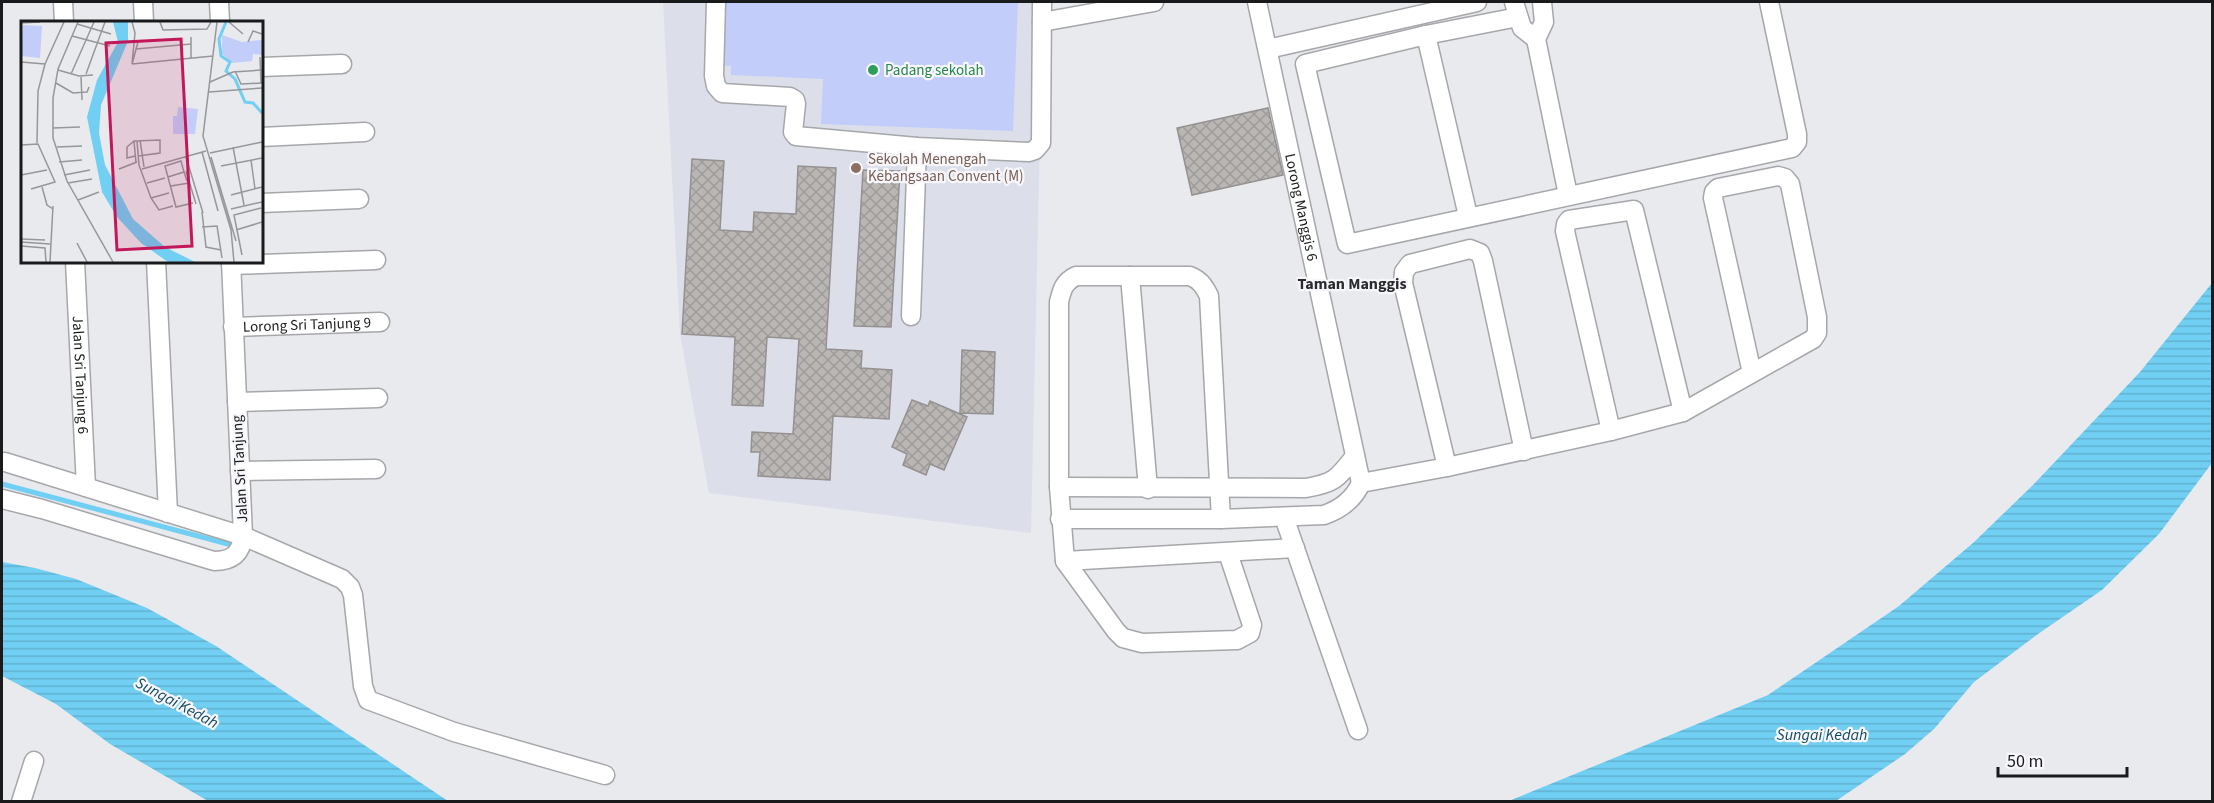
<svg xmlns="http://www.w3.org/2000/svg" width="2214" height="803" viewBox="0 0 2214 803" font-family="'Source Sans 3',sans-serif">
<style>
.built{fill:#dcdfea}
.pitch{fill:#c2cdfa}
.water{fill:url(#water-rules)}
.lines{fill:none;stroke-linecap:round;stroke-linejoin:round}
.stream{stroke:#71cff3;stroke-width:5}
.building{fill:url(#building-cross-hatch);stroke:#959190;stroke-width:1.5}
.minor-casing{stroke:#a6a7aa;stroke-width:21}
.minor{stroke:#fff;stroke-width:18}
.leisure-dot{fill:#2e9e5b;stroke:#f7f7fb;stroke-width:2}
.education-dot{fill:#8d6e63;stroke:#f7f7fb;stroke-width:2}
.labels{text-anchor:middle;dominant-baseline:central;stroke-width:4.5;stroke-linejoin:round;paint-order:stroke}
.leisure-label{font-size:15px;fill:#27864d;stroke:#f7f7fb;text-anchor:start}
.education-label{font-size:15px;fill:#785e54;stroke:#f7f7fb;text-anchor:start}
.street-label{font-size:15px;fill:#191a1b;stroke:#f7f7fb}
.neighbourhood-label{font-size:16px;font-weight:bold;fill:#2a2b2d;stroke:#f7f7fb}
.water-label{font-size:16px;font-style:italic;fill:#12495c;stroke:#f7f7fb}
.inset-river{fill:none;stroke:#71cff3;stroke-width:3}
.inset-road{fill:none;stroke:#969799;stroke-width:1.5}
.view{fill:#c2185b;fill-opacity:0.15;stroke:#c2185b;stroke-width:3}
.inset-edge{fill:none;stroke:#191a1b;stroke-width:3}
</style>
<defs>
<pattern id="water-rules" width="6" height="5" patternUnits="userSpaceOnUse" patternTransform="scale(1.5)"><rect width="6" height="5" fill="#71cff3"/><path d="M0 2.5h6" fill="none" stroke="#61b1d0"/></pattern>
<pattern id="building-cross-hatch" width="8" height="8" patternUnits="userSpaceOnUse" patternTransform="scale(1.5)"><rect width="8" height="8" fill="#b9b6b4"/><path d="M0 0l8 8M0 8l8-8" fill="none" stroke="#9e9c9a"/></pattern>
</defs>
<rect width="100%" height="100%" fill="#e9eaed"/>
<path class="built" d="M 663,2 L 1043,2 L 1031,533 L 709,493 L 680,334 Z"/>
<path class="pitch" d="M 724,2 L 1018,2 L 1013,131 L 821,124 L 823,79 L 731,75 L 731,66 L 721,65 Z"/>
<path class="water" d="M 2212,283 L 2212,463 L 2159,534 L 2102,590 L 2038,634 L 1974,682 L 1934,729 L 1905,754 L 1836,801 L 1509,801 L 1768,695 L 1899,606 L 1973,543 L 2033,485 L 2140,372 Z
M 2,562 L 35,568 L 76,579 L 147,608 L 216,646 L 448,801 L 208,801 L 110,744 L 56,704 L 2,676 Z"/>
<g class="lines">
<path class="stream" d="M 2,484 L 228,544"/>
</g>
<path class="building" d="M 1268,108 L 1283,175 L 1192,195 L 1177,128 Z
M 692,159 L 724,161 L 720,230 L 753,232 L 754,212 L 796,214 L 798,166 L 836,168 L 826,349 L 862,351 L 861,368 L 892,370 L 889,419 L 833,416 L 830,480 L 758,476 L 760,452 L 751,452 L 752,432 L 793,434 L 799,339 L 767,337 L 763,406 L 732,405 L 735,337 L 682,334 Z
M 863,170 L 900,171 L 891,327 L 854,326 Z
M 962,350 L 995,352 L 993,414 L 960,413 Z
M 912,400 L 928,406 L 930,401 L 967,417 L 944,470 L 930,464 L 926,475 L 903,465 L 907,454 L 892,447 Z"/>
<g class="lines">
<g class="minor-casing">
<g id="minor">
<path d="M 63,2 L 64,22"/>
<path d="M 143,2 L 144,22"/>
<path d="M 219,2 L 220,22"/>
<path d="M 716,2 L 714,76 L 716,86 L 722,93 L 790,97 L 795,100 L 796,104 L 793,132 L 796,136 L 917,147 L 1029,152 L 1035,150 L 1041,143 L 1042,2"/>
<path id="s1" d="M 1257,2 L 1361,483"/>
<path d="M 1514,2 L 1522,28 L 1536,39"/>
<path d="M 1542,2 L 1544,22 L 1536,39 L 1568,195"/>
<path d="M 1042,22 L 1154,2"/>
<path d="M 1426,35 L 1305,64 L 1347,244 L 1792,148 L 1797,142 L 1797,134 L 1769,2"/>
<path d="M 1268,49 L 1477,2"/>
<path d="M 261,67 L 342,64"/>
<path d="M 261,137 L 365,132"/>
<path d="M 261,203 L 359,199"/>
<path d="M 1468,216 L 1426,35 L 1518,17"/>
<path id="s2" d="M 75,261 L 86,487"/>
<path d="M 156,261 L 168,513"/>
<path d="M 231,265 L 376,260"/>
<path d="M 1130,276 L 1148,489"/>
<path d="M 911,316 L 917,147"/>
<path id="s3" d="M 233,327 L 380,322"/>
<path d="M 237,402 L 378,398"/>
<path d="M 1611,431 L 1565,231 L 1566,224 L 1569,220 L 1634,210 L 1683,412"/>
<path d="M 5,462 L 243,536 L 342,579 L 350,587 L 353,595 L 363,686 L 368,700 L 454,732 L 605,775"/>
<path d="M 1447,467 L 1403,283 L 1404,272 L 1410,264 L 1470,249 L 1480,253 L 1483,261 L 1524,451"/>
<path d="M 240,471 L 376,469"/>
<path d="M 1361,483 L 1447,467 L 1611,431 L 1683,412 L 1813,339 L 1817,333 L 1817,317 L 1790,184 L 1785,178 L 1778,176 L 1718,188 L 1714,192 L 1713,198 L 1752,373"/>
<path d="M 1059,487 L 1306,488 C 1335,483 1337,479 1355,456"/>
<path d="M 2,499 L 42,509 L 214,561 C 232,561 241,554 243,536 L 231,261"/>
<path d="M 1284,517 L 1358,730"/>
<path d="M 1060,519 L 1221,519 L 1324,515 C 1341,509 1354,499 1361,483"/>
<path d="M 1221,519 L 1209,296 C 1204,286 1200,280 1190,276 L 1076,276 C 1064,282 1062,289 1059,302 L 1059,487 L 1065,561 L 1116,631 L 1123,638 L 1142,643 L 1237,640 L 1250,633 L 1252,625 L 1228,553"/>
<path d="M 1065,561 L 1295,548"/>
<path d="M 21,802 L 34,761"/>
</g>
</g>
<use href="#minor" class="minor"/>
</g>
<circle class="leisure-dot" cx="873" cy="70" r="6"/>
<circle class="education-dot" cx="856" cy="168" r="6"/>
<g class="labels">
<g class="leisure-label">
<text x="885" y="70">Padang sekolah</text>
</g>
<g class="education-label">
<text x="868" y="159">Sekolah Menengah<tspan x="868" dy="17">Kebangsaan Convent (M)</tspan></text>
</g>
<g class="street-label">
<text stroke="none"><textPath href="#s1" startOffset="210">Lorong Manggis 6</textPath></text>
<text stroke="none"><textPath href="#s3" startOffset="74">Lorong Sri Tanjung 9</textPath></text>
<text stroke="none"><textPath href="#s2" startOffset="114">Jalan Sri Tanjung 6</textPath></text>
<text transform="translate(240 469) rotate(-93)">Jalan Sri Tanjung</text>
</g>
<g class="neighbourhood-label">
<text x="1352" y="284">Taman Manggis</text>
</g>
<g class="water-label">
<text transform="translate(177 703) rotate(28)">Sungai Kedah</text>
<text x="1822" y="735">Sungai Kedah</text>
</g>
</g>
<g transform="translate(21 21)">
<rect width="242" height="242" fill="#e9eaed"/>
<path d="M 201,14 L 221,21 L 241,19 L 241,34 L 232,33 L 231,40 L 211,42 L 201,33 Z" fill="#c2cdfa"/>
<path d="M 2,4 L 21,5 L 19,37 L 0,35 ZM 157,86 L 177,88 L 174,113 L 152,113 L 152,95 L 156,95 Z" fill="#c2cdfa"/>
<path d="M 92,1 L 107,1 L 107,20 L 80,84 L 78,112 L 84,144 L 112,198 L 144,226 L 174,241 L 147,241 L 120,222 L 96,196 L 81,171 L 66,96 L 76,59 L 97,21 Z" fill="#71cff3"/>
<path class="inset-river" d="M 205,1 L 198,18 L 200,35 L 209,41 L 205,50 L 214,58 L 224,81 L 232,82 L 241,92"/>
<path class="inset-road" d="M 57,1 L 37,48 L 32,77 L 32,117 L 46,160 L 92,241M 111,1 L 114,12 L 111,43M 139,1 L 142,9 L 186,8 L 190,1M 196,1 L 182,115 L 210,209 L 213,241M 208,1 L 222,13M 0,2 L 19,1M 56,3 L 90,13M 51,15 L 89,25M 227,21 L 232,10 L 241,13M 115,28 L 170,23M 239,36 L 240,62M 170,38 L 170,16M 0,41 L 24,43M 111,43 L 192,35M 111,43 L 117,21M 37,49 L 58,55 L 72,54M 214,50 L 220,63 L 241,62M 50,53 L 73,1M 65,53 L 84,1M 60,56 L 61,79M 189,61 L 212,51 L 241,49M 35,62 L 52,72 L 66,71 L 68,66M 188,71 L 241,67M 32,107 L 59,106M 119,119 L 123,146M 113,120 L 115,142M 116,120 L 118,144 L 130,177 L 138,189 L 152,185M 16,122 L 17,70 L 24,43 L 43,1M 0,124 L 17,123 L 34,161 L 10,168M 36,126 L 61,125M 212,126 L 223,184M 181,131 L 197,190M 189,132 L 241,121M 114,135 L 106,137 L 106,126 L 113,120 L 139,119 L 139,132 L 117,135M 165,136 L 182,192M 190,136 L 215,220M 230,139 L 234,168M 38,141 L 61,139M 200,145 L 241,137M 98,148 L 116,141M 121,148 L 185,130M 165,150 L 175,183M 163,151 L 160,140 L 144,145 L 155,186 L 172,182M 0,154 L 26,149M 43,154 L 69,149M 147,156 L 163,151 L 166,160M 47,162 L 71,158M 126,162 L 144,157M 150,165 L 168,162M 21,166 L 26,184 L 32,188M 210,174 L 241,166M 130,177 L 148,172M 57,179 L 78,171M 210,188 L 241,181M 181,191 L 185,226 L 200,229M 181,206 L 196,205 L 201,237M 215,209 L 241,201M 0,218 L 24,219M 0,221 L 29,223M 56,222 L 66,241M 0,225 L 24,227 L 25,241M 221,234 L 213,194 L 240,187M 29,241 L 32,185"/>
<path class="view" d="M 160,18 L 171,225 L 96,229 L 85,22 Z"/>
<rect width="242" height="242" class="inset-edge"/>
</g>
<rect width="2214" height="803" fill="none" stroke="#191a1b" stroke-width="6"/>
<path d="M1998 767v9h129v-9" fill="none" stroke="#191a1b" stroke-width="3"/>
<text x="2007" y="767" font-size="18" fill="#191a1b" stroke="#f7f7fb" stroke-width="4.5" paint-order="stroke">50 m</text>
</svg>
